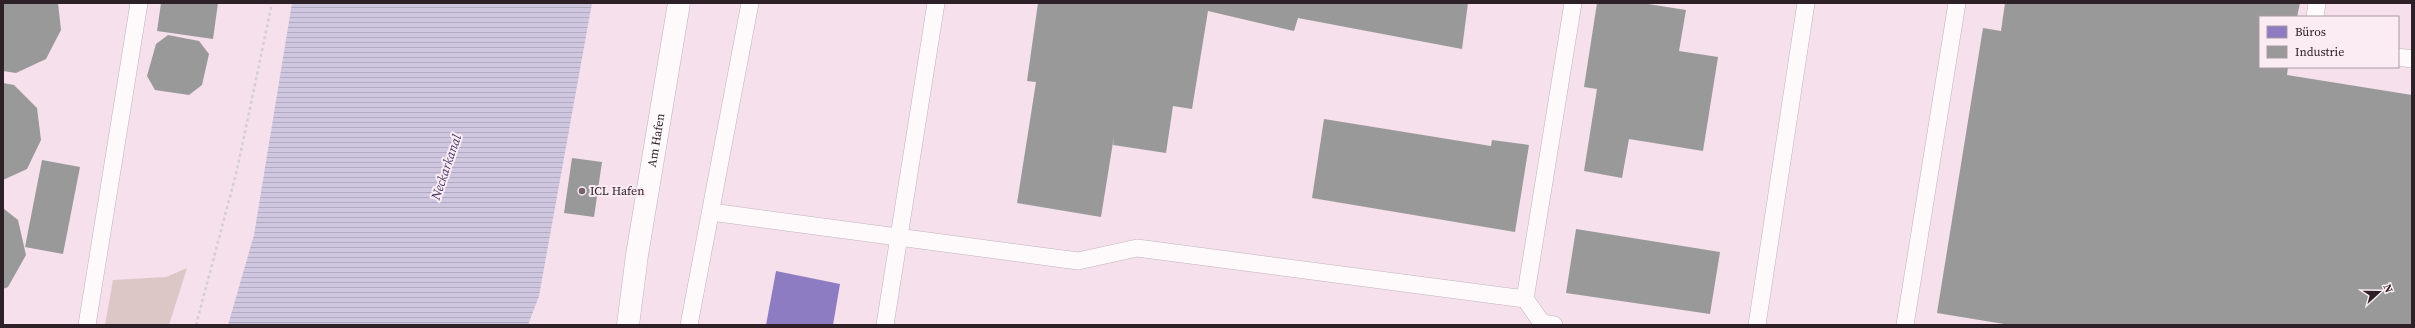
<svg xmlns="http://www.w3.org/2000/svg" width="2415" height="328" viewBox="0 0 2415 328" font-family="'Source Serif 4',serif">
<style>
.green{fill:#ddc6c6}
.water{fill:url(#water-rules)}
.offices{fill:#8e7cc3}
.industry{fill:#999}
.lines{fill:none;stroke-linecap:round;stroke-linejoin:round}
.service-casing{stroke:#c2b2bb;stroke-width:18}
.minor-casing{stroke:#c2b2bb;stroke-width:23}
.path{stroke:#d5ced2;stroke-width:2.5;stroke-dasharray:3 3;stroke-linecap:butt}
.service{stroke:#fefafc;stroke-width:17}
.minor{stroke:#fefafc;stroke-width:22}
.poi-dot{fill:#74636c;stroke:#fbecf4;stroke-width:1.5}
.labels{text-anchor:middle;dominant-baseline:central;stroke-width:4;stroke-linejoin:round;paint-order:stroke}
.street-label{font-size:12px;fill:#2e2027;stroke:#fbecf4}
.poi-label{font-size:12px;fill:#2e2027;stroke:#fbecf4;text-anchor:start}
.water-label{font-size:13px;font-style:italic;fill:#413966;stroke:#fbecf4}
</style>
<defs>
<pattern id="water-rules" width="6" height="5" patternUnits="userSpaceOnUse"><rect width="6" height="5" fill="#cfc7e0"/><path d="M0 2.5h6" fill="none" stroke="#b2abc0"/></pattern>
</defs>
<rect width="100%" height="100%" fill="#f5e0eb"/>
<path class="green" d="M 187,268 L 169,325 L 105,325 L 113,280 L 166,277 Z"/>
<path class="water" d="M 292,3 L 592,3 L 539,296 L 528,325 L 228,325 L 254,235 Z"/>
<path class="offices" d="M 776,271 L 840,284 L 833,325 L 766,325 Z"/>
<path class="industry" d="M 3,3 L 58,3 L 61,30 L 46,59 L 16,73 L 3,71 Z
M 161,3 L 218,3 L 213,39 L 157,31 Z
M 1038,3 L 1468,3 L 1462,49 L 1298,18 L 1294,31 L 1208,11 L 1192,109 L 1173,106 L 1166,153 L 1113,145 L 1114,136 L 1101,217 L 1017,203 L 1036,82 L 1027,81 Z
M 1597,3 L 1642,3 L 1686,10 L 1679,51 L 1718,57 L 1703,151 L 1629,139 L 1622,178 L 1584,171 L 1597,89 L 1584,87 Z
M 2005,3 L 2300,3 L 2297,17 L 2260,17 L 2260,67 L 2288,67 L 2287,75 L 2412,95 L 2412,325 L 2010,325 L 1937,313 L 1983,28 L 2001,31 Z
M 168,35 L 199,41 L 209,54 L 202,85 L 189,95 L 155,90 L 147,76 L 156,44 Z
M 3,83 L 14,85 L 37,108 L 41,140 L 27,169 L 3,180 Z
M 1324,119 L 1491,146 L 1492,140 L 1529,145 L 1515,232 L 1312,198 Z
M 572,158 L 602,162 L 594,217 L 564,213 Z
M 42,160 L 80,167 L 63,254 L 25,247 Z
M 3,208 L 18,220 L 26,255 L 8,287 L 3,289 Z
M 1576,229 L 1720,252 L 1710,314 L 1566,293 Z"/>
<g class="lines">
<g class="service-casing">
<path id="service" d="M 2315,17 L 2317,3
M 2398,57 L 2412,59
M 711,212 L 1078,261 L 1137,248 L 1525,299 L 1573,3
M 1525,299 L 1542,323 L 1554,325
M 87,325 L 139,3
M 689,325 L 750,3
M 885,325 L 936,3
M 1757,325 L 1806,3
M 1905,325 L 1957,3"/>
</g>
<g class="minor-casing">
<g id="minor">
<path id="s1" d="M 628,325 L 637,255 L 679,3"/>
</g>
</g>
<path class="path" d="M 196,325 L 237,170 L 272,3"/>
<use href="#service" class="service"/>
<use href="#minor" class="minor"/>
</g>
<circle class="poi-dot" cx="582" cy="191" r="4"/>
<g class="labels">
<g class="street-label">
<text stroke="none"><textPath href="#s1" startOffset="187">Am Hafen</textPath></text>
</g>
<g class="poi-label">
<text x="590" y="191">ICL Hafen</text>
</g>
<g class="water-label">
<text transform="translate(446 167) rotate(-71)">Neckarkanal</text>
</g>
</g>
<rect width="2415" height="328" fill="none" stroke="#2e2027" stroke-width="8"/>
<rect x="2259" y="16" width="140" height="52" fill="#fbecf4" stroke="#a99aa2"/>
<rect x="2267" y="26" width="20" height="12" fill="#8e7cc3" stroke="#a99aa2"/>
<text x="2295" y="36" font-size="12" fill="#2e2027">Büros</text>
<rect x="2267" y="46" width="20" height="12" fill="#999999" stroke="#a99aa2"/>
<text x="2295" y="56" font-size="12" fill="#2e2027">Industrie</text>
<g transform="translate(2379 292) rotate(69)" stroke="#fbecf4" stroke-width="3" paint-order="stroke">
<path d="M0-3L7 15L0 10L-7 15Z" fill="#2e2027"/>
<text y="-6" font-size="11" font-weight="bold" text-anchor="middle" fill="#2e2027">N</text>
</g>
</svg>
